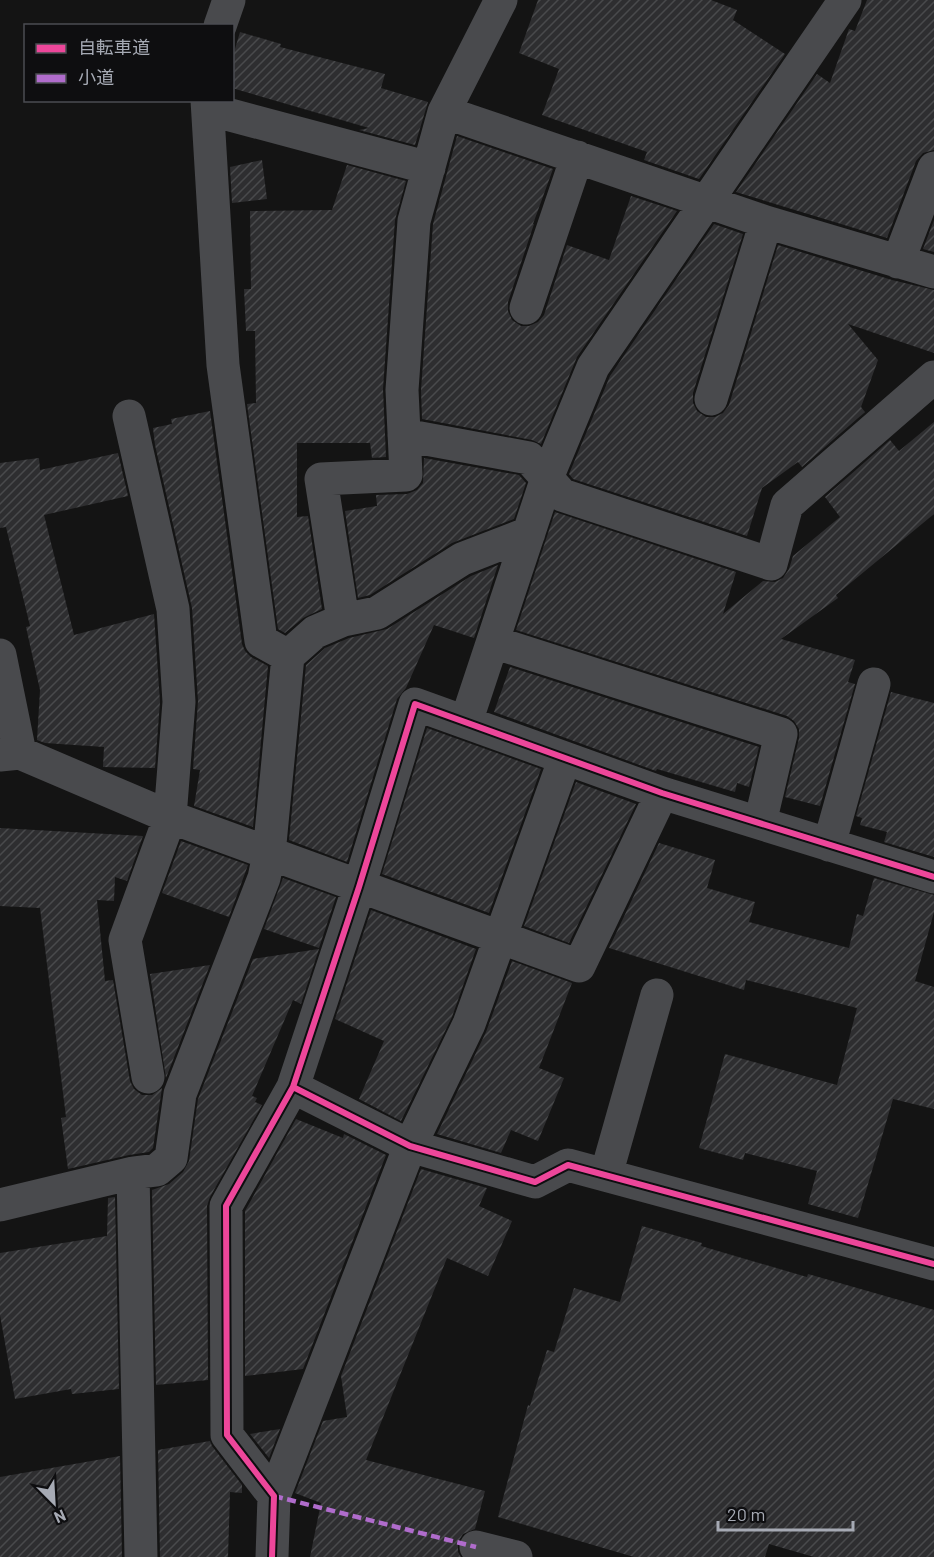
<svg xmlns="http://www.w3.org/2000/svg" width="934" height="1557" viewBox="0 0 934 1557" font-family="Barlow,'Noto Sans JP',sans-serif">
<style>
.building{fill:url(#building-hatch)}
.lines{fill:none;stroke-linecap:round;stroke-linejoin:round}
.minor{stroke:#494a4d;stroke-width:33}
.quiet{stroke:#b06ccc;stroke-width:4.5;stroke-dasharray:9 4.5;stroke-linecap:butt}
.cycleway-casing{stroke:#0e0e10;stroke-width:10}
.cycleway{stroke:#ed469a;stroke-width:6}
</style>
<defs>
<pattern id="building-hatch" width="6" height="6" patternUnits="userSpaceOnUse" patternTransform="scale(1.5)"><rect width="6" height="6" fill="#2e2e30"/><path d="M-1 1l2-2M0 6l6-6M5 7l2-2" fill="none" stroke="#494a4c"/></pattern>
</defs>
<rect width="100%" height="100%" fill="#141414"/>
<path class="building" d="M 538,0 L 711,0 L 737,10 L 733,20 L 785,54 L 699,179 L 644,160 L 647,152 L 542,115 L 559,69 L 519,53 Z
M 867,0 L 934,0 L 934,150 L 923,153 L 916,161 L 887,238 L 736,192 L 817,74 L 830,83 L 849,29 L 855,31 Z
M 240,32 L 281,44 L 280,47 L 385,74 L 381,88 L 428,102 L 415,145 L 359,130 L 369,128 L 232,88 L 232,59 Z
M 457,136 L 553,169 L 533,224 L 534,224 L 508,302 L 508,311 L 512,320 L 521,326 L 529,326 L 538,322 L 544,315 L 567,245 L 609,260 L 631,196 L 677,211 L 577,357 L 541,444 L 532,440 L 422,419 L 421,390 L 433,224 Z
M 262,160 L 267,199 L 232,203 L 230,167 Z
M 347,165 L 406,181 L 395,220 L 383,389 L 386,457 L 372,458 L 370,443 L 297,443 L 297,517 L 308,516 L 322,609 L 303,618 L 285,633 L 278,629 L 247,404 L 256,403 L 255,331 L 246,331 L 244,289 L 251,289 L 250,211 L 332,210 Z
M 934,220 L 934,252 L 923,249 Z
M 714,224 L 743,234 L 693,393 L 693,403 L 697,411 L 706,417 L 715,417 L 723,413 L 729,405 L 778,245 L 892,280 L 934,290 L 934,353 L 848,324 L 878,360 L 861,407 L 865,412 L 802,467 L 798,462 L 762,488 L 747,536 L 573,479 L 569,474 L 610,376 Z
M 210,411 L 242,644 L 245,651 L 251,657 L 268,666 L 253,827 L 194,806 L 200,770 L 193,769 L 198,701 L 192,608 L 155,445 L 153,428 L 172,424 L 171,419 Z
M 934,422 L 934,514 L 836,595 L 838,598 L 781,639 L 855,660 L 848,682 L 855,684 L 820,806 L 785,797 L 799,738 L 799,729 L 794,721 L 787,716 L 516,630 L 555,512 L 736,572 L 723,614 L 763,581 L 775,582 L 783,578 L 789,569 L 793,556 L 840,517 L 825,497 L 890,440 L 899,451 Z
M 118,453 L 128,496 L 44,515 L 74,635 L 154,614 L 160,702 L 155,768 L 103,767 L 104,747 L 45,743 L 37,740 L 40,690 L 26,627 L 30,626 L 6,527 L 0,528 L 0,463 L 39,458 L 40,470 Z
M 424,458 L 519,475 L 526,483 L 514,519 L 452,543 L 370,595 L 358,598 L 345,511 L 377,506 L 376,495 L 407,494 L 417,490 L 423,483 Z
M 498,565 L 474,638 L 434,625 L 406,688 L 397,699 L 347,862 L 289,840 L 306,665 L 325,648 L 349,638 L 387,629 L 471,576 Z
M 510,667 L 759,747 L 749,787 L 737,783 L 735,792 L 657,769 L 656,771 L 494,712 Z
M 891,692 L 934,703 L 934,857 L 884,842 L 887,832 L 860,825 L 862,818 L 856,816 Z
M 427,728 L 541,769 L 489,913 L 382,874 Z
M 576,782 L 636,804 L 569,943 L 524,926 Z
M 0,828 L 143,836 L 127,881 L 115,877 L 114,901 L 97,900 L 105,981 L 113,980 L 130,1081 L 134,1089 L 142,1095 L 152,1095 L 162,1088 L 153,1148 L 149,1152 L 129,1155 L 68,1169 L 61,1118 L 66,1117 L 40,908 L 0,906 Z
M 181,841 L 248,865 L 229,917 L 162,893 Z
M 659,843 L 715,860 L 707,888 L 755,902 L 749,922 L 849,948 L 857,914 L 863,916 L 874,878 L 934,895 L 934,912 L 915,981 L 934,987 L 934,1109 L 893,1099 L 858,1218 L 808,1204 L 817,1171 L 745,1153 L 743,1160 L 699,1148 L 725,1054 L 837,1085 L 857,1008 L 746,980 L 744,990 L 609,948 Z
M 283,878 L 336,897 L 319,948 L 264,929 Z
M 371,910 L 476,949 L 452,1017 L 401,1121 L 359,1099 L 384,1041 L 335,1019 Z
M 319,949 L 301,1004 L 293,1000 L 252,1096 L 257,1098 L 255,1102 L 262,1105 L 210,1197 L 207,1206 L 208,1380 L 156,1385 L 152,1190 L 169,1184 L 183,1172 L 189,1161 L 198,1099 L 253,959 Z
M 512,961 L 572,983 L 539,1068 L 564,1078 L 538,1141 L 511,1130 L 501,1153 L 437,1134 L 486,1032 Z
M 210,965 L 166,1078 L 150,974 Z
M 296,1119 L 343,1138 L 344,1134 L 386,1155 L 303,1369 L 245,1376 L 245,1211 Z
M 421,1169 L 487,1188 L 479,1206 L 512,1221 L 488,1276 L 447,1258 L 366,1460 L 485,1491 L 475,1529 L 463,1534 L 458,1542 L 458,1552 L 461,1557 L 310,1557 L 321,1503 L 295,1493 L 323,1421 L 347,1417 L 341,1376 Z
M 115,1197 L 119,1389 L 72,1394 L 71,1389 L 15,1399 L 0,1315 L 0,1253 L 107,1236 L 108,1198 Z
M 642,1226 L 702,1243 L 701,1246 L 807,1277 L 808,1274 L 934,1310 L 934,1557 L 814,1557 L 769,1544 L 765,1557 L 634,1557 L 498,1517 L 528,1405 L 530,1406 L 547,1350 L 554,1352 L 574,1288 L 620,1302 Z
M 280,1429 L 269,1458 L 250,1434 Z
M 210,1441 L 212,1446 L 242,1485 L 242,1493 L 230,1492 L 228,1557 L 160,1557 L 158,1450 Z
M 120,1456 L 122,1557 L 0,1557 L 0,1477 Z"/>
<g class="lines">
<path class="minor" d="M 220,26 L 229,0
M 208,109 L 429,168
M 444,112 L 766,222 L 934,272
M 898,262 L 934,168
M 526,308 L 577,157
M 711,399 L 766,222
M 129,416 L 173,609 L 179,702 L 170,817 L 125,940 L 148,1077
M 404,435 L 529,458 L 562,495 L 771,564 L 787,505 L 934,377
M 343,620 L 321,479 L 406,475 L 402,390 L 414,221 L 444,112 L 501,0
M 493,642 L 781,734 L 760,823
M 0,655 L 20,753
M 288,656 L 315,632 L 343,620 L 377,613 L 462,559 L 529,533
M 466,722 L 547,478 L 593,367 L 845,0
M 0,755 L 20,753 L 170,817 L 579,966 L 662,793
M 829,845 L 874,684
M 293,1087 L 410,1146 L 535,1182 L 568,1165 L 934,1264
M 606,1175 L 657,995
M 0,1205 L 133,1173
M 274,1496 L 410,1146 L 469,1024 L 565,758
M 476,1547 L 516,1557
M 141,1557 L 133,1173 L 157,1170 L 171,1158 L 180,1094 L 264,878 L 269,854 L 288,656 L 261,641 L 223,365 L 207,100
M 272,1557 L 274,1496 L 227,1435 L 226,1206 L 293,1087 L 359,887 L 415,704 L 662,793 L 934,877"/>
<path class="quiet" d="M 274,1496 L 476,1547"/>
<g class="cycleway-casing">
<path id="cycleway" d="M 293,1087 L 410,1146 L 535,1182 L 568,1165 L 934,1264
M 272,1557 L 274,1496 L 227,1435 L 226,1206 L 293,1087 L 359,887 L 415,704 L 662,793 L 934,877"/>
</g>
<use href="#cycleway" class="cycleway"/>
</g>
<rect x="24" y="24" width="210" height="78" fill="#0e0e10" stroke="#4b4c52" stroke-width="1.5"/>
<rect x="36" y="44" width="30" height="9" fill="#ed469a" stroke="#4b4c52" stroke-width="1.5"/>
<text x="78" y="54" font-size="18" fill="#a6aab4">自転車道</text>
<rect x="36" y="74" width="30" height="9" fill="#b06ccc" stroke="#4b4c52" stroke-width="1.5"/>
<text x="78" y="84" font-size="18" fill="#a6aab4">小道</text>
<g transform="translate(54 1503) rotate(156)" stroke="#0e0e10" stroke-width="4.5" paint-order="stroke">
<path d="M0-4.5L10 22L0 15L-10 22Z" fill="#a6aab4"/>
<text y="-9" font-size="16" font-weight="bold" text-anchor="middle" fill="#a6aab4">N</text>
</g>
<path d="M718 1521v9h135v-9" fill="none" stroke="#a6aab4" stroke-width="3"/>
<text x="727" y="1521" font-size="18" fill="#a6aab4" stroke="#0e0e10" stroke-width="4.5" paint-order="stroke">20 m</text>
</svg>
